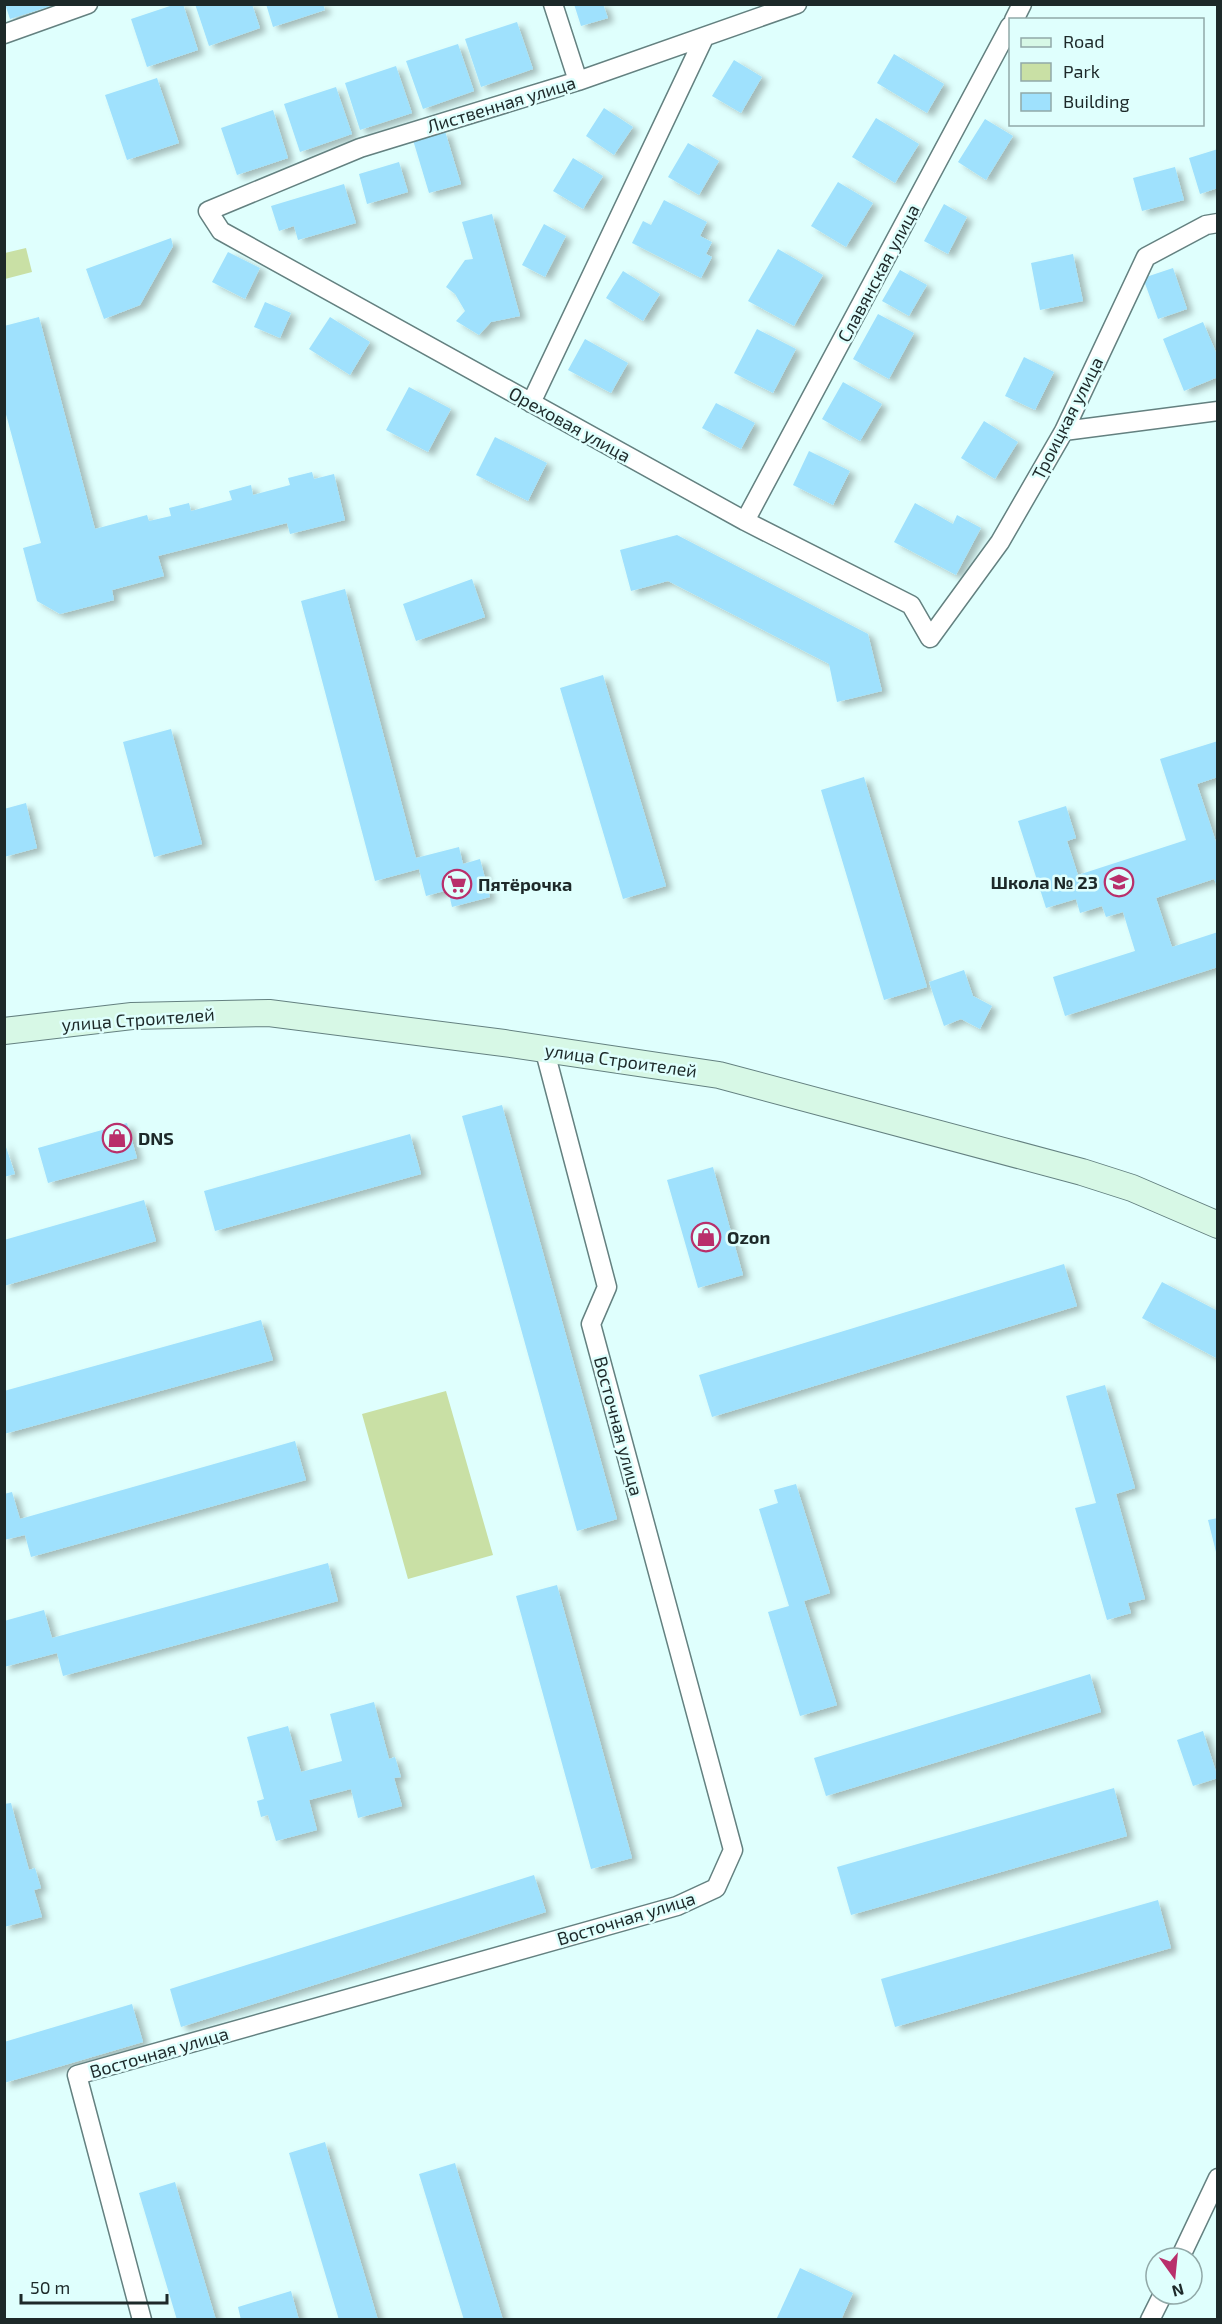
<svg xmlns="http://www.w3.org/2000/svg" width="1222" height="2324" viewBox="0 0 1222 2324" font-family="'Exo 2',sans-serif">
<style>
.green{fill:#c9e0a5}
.building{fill:#9fe1fd;filter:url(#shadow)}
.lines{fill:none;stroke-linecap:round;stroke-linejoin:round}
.minor-casing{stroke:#648180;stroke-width:21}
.secondary-casing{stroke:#648180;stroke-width:28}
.minor{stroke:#fff;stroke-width:18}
.secondary{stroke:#d7f8e6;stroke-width:26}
.labels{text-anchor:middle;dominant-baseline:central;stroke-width:5;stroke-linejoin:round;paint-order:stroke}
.street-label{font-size:18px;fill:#1d2929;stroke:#dffffd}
.poi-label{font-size:18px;font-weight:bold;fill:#1d2929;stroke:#dffffd;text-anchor:start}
</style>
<defs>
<filter id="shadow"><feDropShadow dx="6" dy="4" stdDeviation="3" flood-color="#0004"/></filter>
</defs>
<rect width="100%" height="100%" fill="#dffffd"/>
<path class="green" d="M 26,248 L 32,272 L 5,279 L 5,253 Z
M 446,1391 L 493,1555 L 408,1579 L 362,1414 Z"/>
<path class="building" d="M 5,4 L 54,4 L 54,5 L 10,19 Z
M 176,4 L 183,4 L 198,50 L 147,67 L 131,19 Z
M 195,4 L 252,4 L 260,28 L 209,46 Z
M 266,4 L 323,4 L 325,10 L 273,27 Z
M 574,4 L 603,4 L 608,18 L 581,26 Z
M 517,22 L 533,69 L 481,87 L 465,39 Z
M 458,44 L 474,91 L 423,109 L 406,61 Z
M 894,54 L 944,84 L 927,113 L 877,83 Z
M 734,60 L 762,77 L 741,113 L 712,96 Z
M 396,66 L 412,113 L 360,130 L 345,83 Z
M 157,78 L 179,143 L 127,160 L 105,95 Z
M 336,87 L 352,134 L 300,152 L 284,104 Z
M 604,108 L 633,127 L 614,155 L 586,136 Z
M 273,110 L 288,158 L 237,175 L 221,128 Z
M 876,118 L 919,144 L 895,183 L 852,157 Z
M 985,119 L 1013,136 L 986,180 L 958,162 Z
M 445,131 L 461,184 L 429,193 L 413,140 Z
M 688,143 L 719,161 L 699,195 L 668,177 Z
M 1218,149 L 1218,188 L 1200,194 L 1189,158 Z
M 573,158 L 603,176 L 583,209 L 553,191 Z
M 399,162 L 408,192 L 367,204 L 359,174 Z
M 1175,167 L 1184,200 L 1142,211 L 1133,178 Z
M 838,182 L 873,203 L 846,247 L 811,226 Z
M 344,184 L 356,223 L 298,240 L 294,226 L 279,231 L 271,206 Z
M 664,200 L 707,222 L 700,236 L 712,242 L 706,254 L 712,257 L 701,278 L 632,243 L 643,221 L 651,225 Z
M 944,204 L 967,217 L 948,254 L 924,241 Z
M 492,214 L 520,316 L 491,322 L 479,335 L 456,321 L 465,311 L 455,294 L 446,287 L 465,260 L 473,259 L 462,222 Z
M 544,224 L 566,236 L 545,277 L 522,265 Z
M 171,238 L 173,246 L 140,305 L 104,319 L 86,269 Z
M 778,249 L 823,275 L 794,326 L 748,301 Z
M 228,252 L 260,268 L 245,299 L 212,282 Z
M 1073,254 L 1083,301 L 1040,310 L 1031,263 Z
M 1173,268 L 1187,309 L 1158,319 L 1143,278 Z
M 900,270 L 927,285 L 909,316 L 882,301 Z
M 623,271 L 660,294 L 643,321 L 606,298 Z
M 265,302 L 291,313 L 280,338 L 254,327 Z
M 878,314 L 914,333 L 889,379 L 853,359 Z
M 39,317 L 95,529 L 147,515 L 149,521 L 171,516 L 169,508 L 189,503 L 191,511 L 232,500 L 229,491 L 251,485 L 253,495 L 290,485 L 288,478 L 312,472 L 314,479 L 334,474 L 345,520 L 290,534 L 287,523 L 158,556 L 164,576 L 112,590 L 114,600 L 60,614 L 37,601 L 23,548 L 41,543 L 4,407 L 4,326 Z
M 330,317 L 370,342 L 350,375 L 309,349 Z
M 1203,322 L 1218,357 L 1218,377 L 1184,391 L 1163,339 Z
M 757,329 L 796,349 L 773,393 L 734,373 Z
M 585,339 L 628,363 L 611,393 L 568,370 Z
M 1024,357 L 1054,372 L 1035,410 L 1005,396 Z
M 843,382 L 882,404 L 860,441 L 822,419 Z
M 409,387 L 451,409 L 428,452 L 386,430 Z
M 716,403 L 755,423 L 741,449 L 702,428 Z
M 984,421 L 1018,442 L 995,479 L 961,458 Z
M 495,437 L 547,463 L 528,501 L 476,475 Z
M 809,451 L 850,471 L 833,505 L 793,485 Z
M 915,503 L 953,524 L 957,515 L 981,528 L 956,575 L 894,542 Z
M 677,535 L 868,634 L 882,691 L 837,702 L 829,664 L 668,581 L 631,591 L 620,550 Z
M 472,579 L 485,617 L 416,641 L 403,604 Z
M 345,589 L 416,858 L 459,847 L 463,864 L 480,859 L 490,897 L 452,907 L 448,890 L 426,896 L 419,869 L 375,881 L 301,601 Z
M 603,675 L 666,886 L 623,899 L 560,688 Z
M 171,729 L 202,844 L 154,857 L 123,742 Z
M 1218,741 L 1218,777 L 1197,784 L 1218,848 L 1218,888 L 1214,879 L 1156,898 L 1172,947 L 1218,932 L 1218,967 L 1065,1016 L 1053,977 L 1135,951 L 1123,912 L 1106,917 L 1102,906 L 1080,913 L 1076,899 L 1046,908 L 1018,821 L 1066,806 L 1076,838 L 1067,841 L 1078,875 L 1186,840 L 1160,759 Z
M 864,777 L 927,987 L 884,1000 L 821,790 Z
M 26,803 L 37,848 L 4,857 L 4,809 Z
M 964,970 L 973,996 L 992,1006 L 980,1029 L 961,1019 L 944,1026 L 929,982 Z
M 502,1105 L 617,1519 L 577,1531 L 462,1116 Z
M 127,1123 L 137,1158 L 48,1183 L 38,1148 Z
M 410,1134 L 421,1174 L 215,1231 L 204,1191 Z
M 4,1141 L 15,1174 L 4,1177 Z
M 713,1167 L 743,1275 L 698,1288 L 667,1180 Z
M 144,1200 L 156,1241 L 4,1286 L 4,1240 Z
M 1064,1264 L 1077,1306 L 712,1417 L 699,1375 Z
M 1162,1282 L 1218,1311 L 1218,1359 L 1142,1318 Z
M 261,1320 L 273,1360 L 4,1434 L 4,1391 Z
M 1105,1385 L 1135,1488 L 1116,1494 L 1145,1599 L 1128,1603 L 1131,1613 L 1107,1620 L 1075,1508 L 1096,1503 L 1066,1396 Z
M 295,1441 L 306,1480 L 31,1557 L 25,1535 L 4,1540 L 4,1494 L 12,1492 L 20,1519 Z
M 796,1484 L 830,1593 L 804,1601 L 837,1705 L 800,1716 L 768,1612 L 789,1606 L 759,1509 L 778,1503 L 774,1490 Z
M 1218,1518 L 1218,1556 L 1217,1556 L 1208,1520 Z
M 328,1563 L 338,1601 L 63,1676 L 57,1653 L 4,1667 L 4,1621 L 44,1610 L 52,1638 Z
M 557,1585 L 632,1858 L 591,1869 L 516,1596 Z
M 1090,1674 L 1101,1712 L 826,1796 L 814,1758 Z
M 374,1702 L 389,1759 L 395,1757 L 401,1777 L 394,1778 L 402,1806 L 358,1818 L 351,1789 L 309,1800 L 317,1830 L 276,1841 L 268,1815 L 261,1817 L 257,1801 L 264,1799 L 247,1737 L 288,1726 L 301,1772 L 342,1761 L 330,1714 Z
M 1203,1731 L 1218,1778 L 1193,1786 L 1177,1740 Z
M 1114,1788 L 1127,1836 L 851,1915 L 837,1867 Z
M 11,1803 L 29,1870 L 35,1868 L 41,1888 L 34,1890 L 42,1917 L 4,1927 L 4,1804 Z
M 534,1875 L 546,1912 L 181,2027 L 170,1989 Z
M 1158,1900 L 1171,1948 L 895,2027 L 881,1979 Z
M 132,2004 L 143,2042 L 4,2083 L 4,2042 Z
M 325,2142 L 378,2320 L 339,2320 L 289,2153 Z
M 455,2163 L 503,2320 L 464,2320 L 419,2174 Z
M 175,2182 L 216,2320 L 177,2320 L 139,2193 Z
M 800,2268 L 853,2293 L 841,2320 L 776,2320 Z
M 291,2291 L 299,2320 L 241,2320 L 238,2307 Z"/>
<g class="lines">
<g class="minor-casing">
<path id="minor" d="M 553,4 L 578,81
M 797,4 L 578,81 L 360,148 L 208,211 L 221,231 L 745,521 L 911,605 L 930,638 L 1000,542 L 1064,431 L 1146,257 L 1206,225 L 1218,223
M 1014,20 L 1022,4
M 4,34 L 88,4
M 531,403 L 704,38
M 1064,431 L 1218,411
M 745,521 L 1010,26
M 1180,2258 L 1218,2178
M 142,2320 L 77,2075 L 677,1906 L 716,1888 L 733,1850 L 591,1324 L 607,1287 L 544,1048
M 1150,2320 L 1163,2294"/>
</g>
<g class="secondary-casing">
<path id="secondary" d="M 4,1031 L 132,1016 L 269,1013 L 504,1043 L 719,1075 L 1082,1172 L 1132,1188 L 1218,1225"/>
</g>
<use href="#minor" class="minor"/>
<use href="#secondary" class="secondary"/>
</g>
<defs>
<g id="school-ring" transform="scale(1.5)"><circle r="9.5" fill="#dffffd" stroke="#b92f6b" stroke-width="1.5"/><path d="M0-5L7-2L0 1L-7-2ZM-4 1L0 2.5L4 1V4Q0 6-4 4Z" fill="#b92f6b"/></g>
<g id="supermarket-ring" transform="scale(1.5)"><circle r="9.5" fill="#dffffd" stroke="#b92f6b" stroke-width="1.5"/><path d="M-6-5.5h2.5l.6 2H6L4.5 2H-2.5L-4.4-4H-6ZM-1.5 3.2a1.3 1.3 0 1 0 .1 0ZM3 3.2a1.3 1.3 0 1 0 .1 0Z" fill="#b92f6b"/></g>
<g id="shop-ring" transform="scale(1.5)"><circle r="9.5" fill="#dffffd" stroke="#b92f6b" stroke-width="1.5"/><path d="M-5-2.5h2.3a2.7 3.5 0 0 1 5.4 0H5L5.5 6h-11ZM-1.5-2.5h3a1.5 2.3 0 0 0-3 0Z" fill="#b92f6b"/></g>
</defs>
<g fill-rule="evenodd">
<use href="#school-ring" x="1119" y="882"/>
<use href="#supermarket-ring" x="457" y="884"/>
<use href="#shop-ring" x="117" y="1138"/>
<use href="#shop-ring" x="706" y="1237"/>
</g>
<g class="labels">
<g class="street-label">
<text transform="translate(501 104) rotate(-17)">Лиственная улица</text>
<text transform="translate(878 273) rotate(-62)">Славянская улица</text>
<text transform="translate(1067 418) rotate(-63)">Троицкая улица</text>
<text transform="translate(570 424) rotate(29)">Ореховая улица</text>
<text transform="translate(138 1019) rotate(-4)">улица Строителей</text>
<text transform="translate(621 1060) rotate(8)">улица Строителей</text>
<text transform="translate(619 1426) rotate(75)">Восточная улица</text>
<text transform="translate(626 1918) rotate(-17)">Восточная улица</text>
<text transform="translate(159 2052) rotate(-16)">Восточная улица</text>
</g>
<g class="poi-label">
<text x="1098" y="882" text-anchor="end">Школа № 23</text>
<text x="478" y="884">Пятёрочка</text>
<text x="138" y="1138">DNS</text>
<text x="727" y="1237">Ozon</text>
</g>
</g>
<rect width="1222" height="2324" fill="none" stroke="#1d2929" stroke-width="12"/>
<rect x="1009" y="18" width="195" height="108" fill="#dffffd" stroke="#91a9a8" stroke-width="1.5"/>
<rect x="1021" y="38" width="30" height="9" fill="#d7f8e6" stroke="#91a9a8" stroke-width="1.5"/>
<text x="1063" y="48" font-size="18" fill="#1d2929">Road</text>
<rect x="1021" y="63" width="30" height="18" fill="#c9e0a5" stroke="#91a9a8" stroke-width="1.5"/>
<text x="1063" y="78" font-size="18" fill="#1d2929">Park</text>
<rect x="1021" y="93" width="30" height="18" fill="#9fe1fd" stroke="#91a9a8" stroke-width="1.5"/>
<text x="1063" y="108" font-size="18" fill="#1d2929">Building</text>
<g transform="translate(1174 2276) rotate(165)"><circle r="28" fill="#dffffd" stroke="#91a9a8" stroke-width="1.5"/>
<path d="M0-4.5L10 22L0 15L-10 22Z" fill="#b92f6b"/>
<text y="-9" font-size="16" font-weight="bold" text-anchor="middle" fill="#1d2929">N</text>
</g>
<path d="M21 2294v9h146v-9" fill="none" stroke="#1d2929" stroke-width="3"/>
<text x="30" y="2294" font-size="18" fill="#1d2929" stroke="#dffffd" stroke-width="4.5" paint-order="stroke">50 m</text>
</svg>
